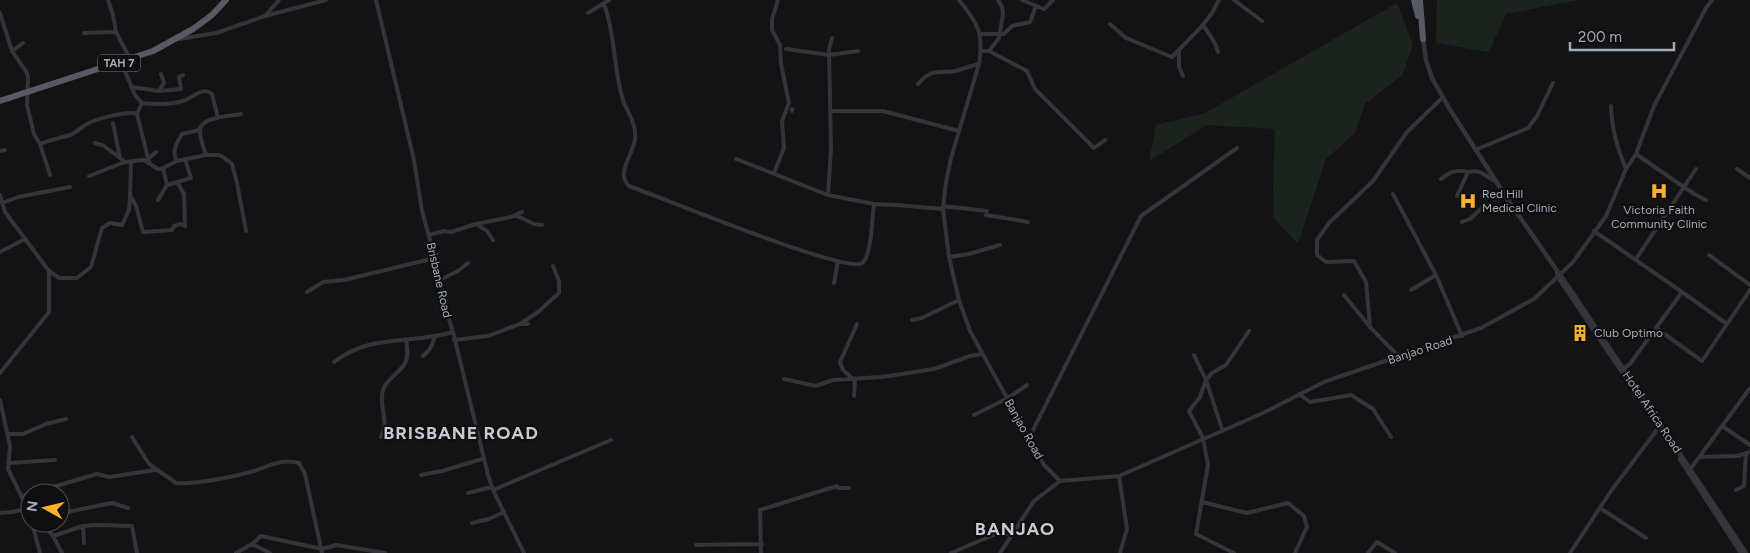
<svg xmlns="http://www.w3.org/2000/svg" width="1750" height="553" viewBox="0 0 1750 553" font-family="Figtree,sans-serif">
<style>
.green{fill:#1b241c}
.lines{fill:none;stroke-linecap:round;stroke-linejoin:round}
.minor{stroke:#34353b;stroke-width:4}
.tertiary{stroke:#34353b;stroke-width:4.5}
.trunk{stroke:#585a63;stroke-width:6}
.labels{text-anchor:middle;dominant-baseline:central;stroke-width:4.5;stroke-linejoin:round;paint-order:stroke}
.shield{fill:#0e0f10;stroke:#777c85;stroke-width:1}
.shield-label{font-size:11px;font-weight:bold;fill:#a4aab7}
.poi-label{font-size:12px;fill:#a4aab7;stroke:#0e0f10;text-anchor:start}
.street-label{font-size:12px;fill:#a4aab7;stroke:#0e0f10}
.district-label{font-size:18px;font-weight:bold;letter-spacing:1px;fill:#c5c9d3;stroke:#0e0f10}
</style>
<rect width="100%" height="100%" fill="#131315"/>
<path class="green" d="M 1437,0 L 1578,0 L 1506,14 L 1489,52 L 1436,43 Z
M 1397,3 L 1413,45 L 1403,74 L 1365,104 L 1355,133 L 1326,159 L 1298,244 L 1274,218 L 1273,187 L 1275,129 L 1207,125 L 1149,161 L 1156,125 L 1205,113 Z"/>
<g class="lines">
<path class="minor" d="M 108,0 L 113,15 L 116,32
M 376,0 L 414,160 L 422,211 L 435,258 L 447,313 L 453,332 L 488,475 L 493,490 L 524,553
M 959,0 C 978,23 984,34 979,64 L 951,158 L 946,182 L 943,209 L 949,257 L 959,300 L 970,331 L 1044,465 L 1060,481 L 1119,476 L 1263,413 L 1324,382 L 1481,328 L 1534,299 L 1573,262 L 1606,216 L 1626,169 L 1636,154 L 1654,106 L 1706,8 L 1712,0
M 1022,0 L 1044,9 L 1053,0
M 1234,0 L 1262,21
M 604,4 C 616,36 613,71 624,103 C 629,114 637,127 635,139 C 634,154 615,172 629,186 C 658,196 845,274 862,263 C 872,256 872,217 874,204
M 0,13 L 12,51
M 588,13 L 609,0
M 265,16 L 279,0
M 1110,24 L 1126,38 L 1172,57 L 1202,26 L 1212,13 L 1219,0
M 1203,25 C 1209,34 1216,42 1218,52
M 84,33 L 116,32 L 130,59
M 981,34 L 1004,34 L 1012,26 L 1030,22 L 1036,6
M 179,39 L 216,33 L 265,16 L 326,0
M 23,43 L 12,51 L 27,73 L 28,78 L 27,105 L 34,134 L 40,144 L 50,175
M 786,49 L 829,55 L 858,51
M 1179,50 L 1179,67 L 1183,76
M 981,51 L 989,51 L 1027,71 L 1035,89 L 1094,148 L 1105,140
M 989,51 L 999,38 L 1003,14 L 1002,7 L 998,0
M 121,62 L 135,95 L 142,103 L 137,114 L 149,162
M 918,84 C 931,68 937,74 955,71 C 963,69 971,66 979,64
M 131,87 L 159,91 L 164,83 L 161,74
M 159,91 L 181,89 L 179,77 L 183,75
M 142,103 C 156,104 170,105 183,101 C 193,98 202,86 212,94 L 218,118
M 1611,106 C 1612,130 1617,147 1626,169
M 792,111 L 792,109
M 830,111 L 883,111 L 959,131
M 113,123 L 120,158 L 125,162 L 144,160 L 158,169 L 163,168 L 177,161 L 206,155 L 219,155 L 223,157 L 232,164 L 237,183 L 246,231
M 95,143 L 104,146 L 120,158
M 40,144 C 50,140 60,138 70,135 C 76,133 81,127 87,124 C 95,119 129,110 137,114
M 1475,150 L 1528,128 L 1537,116 L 1553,83
M 0,151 L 5,150
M 1636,154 L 1694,194 L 1706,200
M 206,155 C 204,148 200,139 200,132 C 198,117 230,116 241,114
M 148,159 L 156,152
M 736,159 L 828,195 L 874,204 L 896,205 L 943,209
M 177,161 C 171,152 177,142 182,134 L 199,130
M 131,162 L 130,195 L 136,206 L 143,232 L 172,230 L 174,226 L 181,224 L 185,226 L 184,194 L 177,182
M 163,168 L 167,185 L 191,178 L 185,159
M 1737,169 L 1750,178
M 774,173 L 784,148 L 782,121 L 789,103 L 781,64 L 780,45 L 772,30 L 772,19 L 778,0
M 89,176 L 125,162
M 1441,179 C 1450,172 1456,169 1468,172
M 1393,194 L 1436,275 L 1462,336
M 0,195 L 5,212 L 49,271 L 49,312 L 0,373
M 828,195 L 831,149 L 829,49 L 832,38
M 1457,196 L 1468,172 C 1483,169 1483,176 1495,181
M 158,200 L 167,185
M 2,203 L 18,197 L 70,187
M 943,206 L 987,211
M 515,215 L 534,224 L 542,225
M 986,215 L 1028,222
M 1462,222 L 1470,219 L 1485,205 L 1501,209 L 1505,206 L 1508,200
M 476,224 L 511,217 L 522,212
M 1594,231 L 1682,292 L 1630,364 L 1623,369
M 429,235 L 444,231 L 451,232 L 476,224 L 487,231 L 493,240
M 0,252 L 25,239
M 1709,255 L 1750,285
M 949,257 L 969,254 L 1000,245
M 1636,259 L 1696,169
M 49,271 L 59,278 L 77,278 L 91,267 L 102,228 L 110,223 L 122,225 L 129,210 L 130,196
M 440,280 L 458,271 L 468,263
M 834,283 L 838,261
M 1411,290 L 1436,275
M 307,292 L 323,282 L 344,280 L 435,258
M 1344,295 L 1370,327 L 1399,357
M 912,320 L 922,318 L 959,300
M 520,324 L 538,312 L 559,293 L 559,281 L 553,266
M 1727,324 L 1750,290
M 1370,327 L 1366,282 L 1354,261 L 1326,262 L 1317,255 L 1317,240 L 1329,223 L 1373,181 L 1407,132 L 1442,98
M 1656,328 L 1702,361 L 1727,324 L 1682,292
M 454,340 L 488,336 L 520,324 L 528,324
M 1194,355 L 1206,380 L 1222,429
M 423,356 L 430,349 L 435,337
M 334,362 C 372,333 410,345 453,332
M 784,379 L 816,386 L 833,380 L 882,377 L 934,369 L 970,356 L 982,354
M 854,380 L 843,370 L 840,362 L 857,324
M 854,380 L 855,382 L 854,396
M 1299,394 L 1310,402 L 1351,395 L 1373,409 L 1391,437
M 0,400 L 10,446 L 8,469 L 30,514
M 974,415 L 1008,398 L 1027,385
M 1722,426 L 1750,445
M 8,434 L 23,434 L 46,424 L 66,419
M 132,437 L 149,464 L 176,483 C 194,485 238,476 257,470 C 275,464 279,459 299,463 L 305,474 L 322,553
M 381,437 C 390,421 378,406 383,390 C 387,378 400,373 405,363 C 409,356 407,347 406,339
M 1029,438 L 1141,216 L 1237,148
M 1700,457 L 1737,456 L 1750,452
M 9,463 L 55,460
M 1689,471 L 1750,388
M 421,475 L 442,471 L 482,459
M 1119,476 L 1127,529 L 1120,553
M 838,488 L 849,488
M 493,490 L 611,440
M 1736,490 L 1744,486 L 1746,453
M 33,493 L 97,474 L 109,477 L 155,470
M 468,493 L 492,487
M 23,496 L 30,494
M 1202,502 L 1247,513 L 1288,503 L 1304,516 L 1307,527 L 1295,553
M 1600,508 L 1646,538
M 0,513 L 12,512 L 29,508
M 60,515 L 72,511 L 112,503 L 128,508
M 32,523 L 40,553
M 42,523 L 53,536 L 62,553
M 472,523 L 489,519 L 504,512
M 83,526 L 97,525 L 132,526 L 137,553
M 53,536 L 83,526 L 84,543
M 252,544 L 270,553
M 696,545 L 762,544
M 322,549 L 336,545 L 385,553
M 236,553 L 252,544 L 261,536 L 322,549
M 761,553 L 760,510 L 837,486
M 951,553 L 998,533 L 1011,535
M 1000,553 L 1034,501 L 1060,481
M 1234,553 L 1196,534 L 1208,465 L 1203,438 L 1189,411 L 1200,397 L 1206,380 L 1212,373 L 1226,365 L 1249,331
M 1368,553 L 1377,542 L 1395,553
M 1570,553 L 1611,491 L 1659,427"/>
<path class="tertiary" d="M 1423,38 L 1426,60 L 1432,78 L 1449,108 L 1508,200 L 1572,292 L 1746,553
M 1557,272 L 1558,277 L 1663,433
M 1680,459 L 1741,553"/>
<path class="trunk" d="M 1414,0 L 1418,16
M 1420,0 L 1423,39
M 0,101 L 153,51 L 193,29 L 212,15 L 226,0"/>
</g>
<defs>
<g id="hospital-bare" transform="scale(1.35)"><path d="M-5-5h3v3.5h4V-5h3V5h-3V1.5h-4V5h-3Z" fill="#ffb122" stroke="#0e0f10" stroke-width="2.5" paint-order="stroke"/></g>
<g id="building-bare" transform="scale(1.35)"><path d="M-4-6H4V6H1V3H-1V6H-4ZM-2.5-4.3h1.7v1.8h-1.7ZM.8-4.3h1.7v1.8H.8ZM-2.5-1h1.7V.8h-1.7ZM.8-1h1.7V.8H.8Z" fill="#ffb122" stroke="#0e0f10" stroke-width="2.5" paint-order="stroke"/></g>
</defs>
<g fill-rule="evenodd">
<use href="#hospital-bare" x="1659" y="191"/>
<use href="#hospital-bare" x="1468" y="201"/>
<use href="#building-bare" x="1580" y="333"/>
</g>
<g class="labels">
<rect class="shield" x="98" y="54.5" width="42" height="17" rx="4"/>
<g class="shield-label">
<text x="119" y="63">TAH 7</text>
</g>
<g class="poi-label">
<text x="1482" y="194">Red Hill<tspan x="1482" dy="14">Medical Clinic</tspan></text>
<text x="1659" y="210" text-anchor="middle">Victoria Faith<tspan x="1659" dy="14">Community Clinic</tspan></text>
<text x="1594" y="333">Club Optimo</text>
</g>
<g class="street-label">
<text transform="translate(439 280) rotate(77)">Brisbane Road</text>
<text transform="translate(1420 350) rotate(-18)">Banjao Road</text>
<text transform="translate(1652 412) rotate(56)">Hotel Africa Road</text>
<text transform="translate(1024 429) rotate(61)">Banjao Road</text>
</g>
<g class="district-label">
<text x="461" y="433">BRISBANE ROAD</text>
<text x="1015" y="529">BANJAO</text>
</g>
</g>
<g transform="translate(45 508) rotate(278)"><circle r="24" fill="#0e0f10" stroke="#4a4d53"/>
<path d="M0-4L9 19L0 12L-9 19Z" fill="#ffb122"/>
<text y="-8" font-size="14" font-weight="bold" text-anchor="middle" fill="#a4aab7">N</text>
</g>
<path d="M1570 42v8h104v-8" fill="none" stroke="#a4aab7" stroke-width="2.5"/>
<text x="1578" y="42" font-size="15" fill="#a4aab7" stroke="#0e0f10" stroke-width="4" paint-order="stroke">200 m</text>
</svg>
